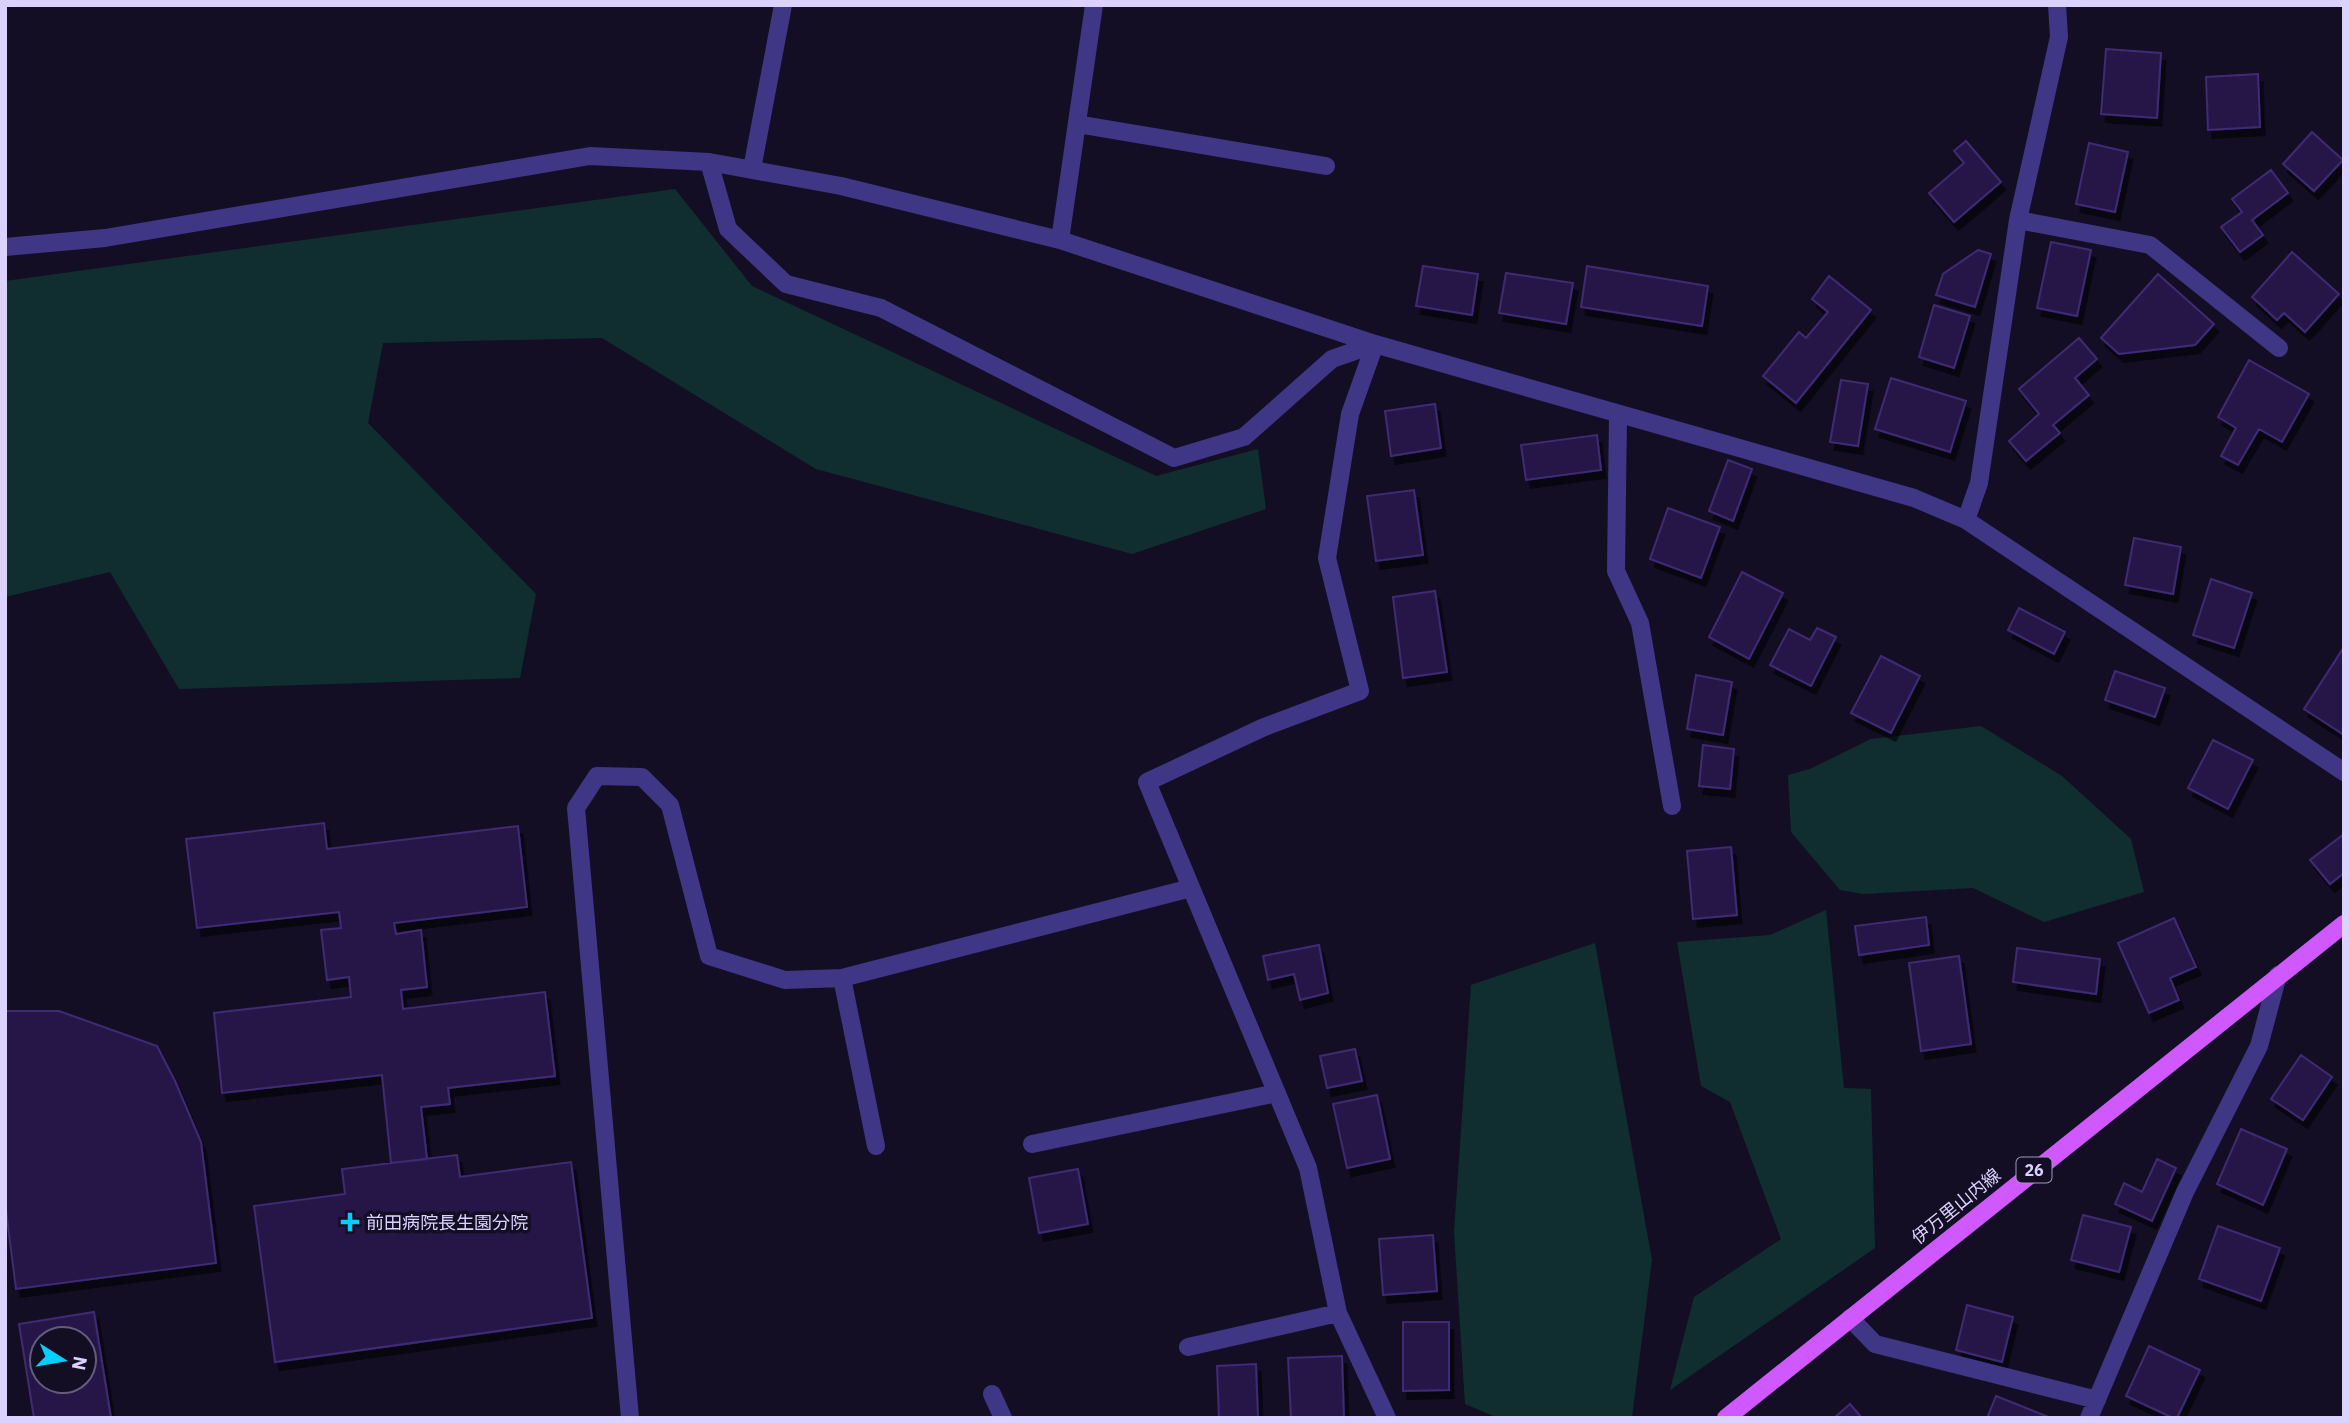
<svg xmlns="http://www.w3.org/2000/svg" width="2349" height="1423" viewBox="0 0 2349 1423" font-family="'IBM Plex Sans','Noto Sans JP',sans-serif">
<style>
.green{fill:#102e30}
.building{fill:#261947;stroke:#3f2a74;stroke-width:2;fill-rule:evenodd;filter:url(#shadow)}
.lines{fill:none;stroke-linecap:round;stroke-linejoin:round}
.street{stroke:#403686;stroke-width:18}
.primary{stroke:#cf59ff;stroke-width:18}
.poi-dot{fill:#00cffd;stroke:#140e25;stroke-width:2.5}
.labels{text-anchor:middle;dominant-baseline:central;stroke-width:7;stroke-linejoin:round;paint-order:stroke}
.shield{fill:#140e25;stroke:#9f97be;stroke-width:2}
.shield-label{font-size:16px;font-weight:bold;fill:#dbd2ff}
.street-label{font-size:18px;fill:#dbd2ff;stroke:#140e25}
.poi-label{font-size:18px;fill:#dbd2ff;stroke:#140e25;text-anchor:start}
</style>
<defs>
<filter id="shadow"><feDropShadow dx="4.5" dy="8" stdDeviation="0" flood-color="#0009"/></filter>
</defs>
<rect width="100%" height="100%" fill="#140e25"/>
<path class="green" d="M 675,189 L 752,286 L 1156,476 L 1258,449 L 1266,509 L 1132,554 L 816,469 L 602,338 L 383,343 L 368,423 L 536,594 L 520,678 L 179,689 L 110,572 L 5,597 L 5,281 Z
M 1981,726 L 2062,776 L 2131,839 L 2144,892 L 2044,922 L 1973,888 L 1863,894 L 1840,890 L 1791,832 L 1788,775 L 1810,769 L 1871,739 Z
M 1826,910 L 1844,1088 L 1871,1089 L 1875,1248 L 1670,1390 L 1694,1297 L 1781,1239 L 1730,1102 L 1701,1086 L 1677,942 L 1770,935 Z
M 1595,943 L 1652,1260 L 1632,1417 L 1498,1418 L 1465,1404 L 1454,1232 L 1471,985 Z"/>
<path class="building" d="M 2106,49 L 2161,53 L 2157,118 L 2101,114 Z
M 2258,74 L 2260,127 L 2208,130 L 2206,77 Z
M 2312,132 L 2343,160 L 2314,191 L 2283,164 Z
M 1966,141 L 2001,182 L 1954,222 L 1929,193 L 1964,163 L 1954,151 Z
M 2089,143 L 2128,152 L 2115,212 L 2076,204 Z
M 2271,170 L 2288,193 L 2252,220 L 2263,235 L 2240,252 L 2221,227 L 2242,212 L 2232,199 Z
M 2051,242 L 2091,250 L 2077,316 L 2037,308 Z
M 1978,250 L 1991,254 L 1975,307 L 1936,295 L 1943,274 Z
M 2292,252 L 2339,294 L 2305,332 L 2284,313 L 2277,320 L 2252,297 Z
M 1423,266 L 1478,274 L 1472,315 L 1416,306 Z
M 1587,266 L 1708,286 L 1702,326 L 1581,307 Z
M 1506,273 L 1573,283 L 1566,324 L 1499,313 Z
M 2158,274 L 2214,324 L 2195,345 L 2119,354 L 2101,338 Z
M 1829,276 L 1871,310 L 1796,403 L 1763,376 L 1799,332 L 1806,338 L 1828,312 L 1812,299 Z
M 1934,305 L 1970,316 L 1954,368 L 1919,357 Z
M 2079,338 L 2097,359 L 2075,378 L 2089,395 L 2053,425 L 2060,433 L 2026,461 L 2009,441 L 2039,414 L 2019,389 Z
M 2249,360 L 2309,394 L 2282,442 L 2259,429 L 2238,465 L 2221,456 L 2236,428 L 2218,417 Z
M 1891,378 L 1966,401 L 1950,452 L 1875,429 Z
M 1841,380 L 1868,384 L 1858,446 L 1830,442 Z
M 1435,404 L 1441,448 L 1391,456 L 1385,411 Z
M 1597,435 L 1601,470 L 1526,480 L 1521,445 Z
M 1728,460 L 1752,469 L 1733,521 L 1709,511 Z
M 1414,490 L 1423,555 L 1376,561 L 1367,496 Z
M 1668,508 L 1720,527 L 1701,578 L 1650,559 Z
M 2134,538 L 2181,547 L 2173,594 L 2125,585 Z
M 1742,572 L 1783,593 L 1749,659 L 1709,637 Z
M 2211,579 L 2252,593 L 2234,648 L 2193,635 Z
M 1435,591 L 1447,672 L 1403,678 L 1393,597 Z
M 2019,608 L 2065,632 L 2054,654 L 2008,630 Z
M 1817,628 L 1836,637 L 1811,686 L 1770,665 L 1789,629 L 1810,640 Z
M 2344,647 L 2344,735 L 2304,709 Z
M 1881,656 L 1920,676 L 1891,733 L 1851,713 Z
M 2115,671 L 2165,688 L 2155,717 L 2105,700 Z
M 1696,675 L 1732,682 L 1723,735 L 1687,729 Z
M 2213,740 L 2253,760 L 2228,809 L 2188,788 Z
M 1703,745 L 1734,749 L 1730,789 L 1699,786 Z
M 324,823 L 327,849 L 518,826 L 527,907 L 394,923 L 396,934 L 421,930 L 427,987 L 401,990 L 403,1009 L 545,992 L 555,1076 L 448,1088 L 450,1104 L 421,1107 L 427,1159 L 391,1163 L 382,1075 L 222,1093 L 214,1013 L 351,997 L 349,977 L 327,980 L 321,930 L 341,928 L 339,912 L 197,928 L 186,839 Z
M 2344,834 L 2344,873 L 2330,884 L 2310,860 Z
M 1731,847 L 1737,915 L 1693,919 L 1687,851 Z
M 1926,917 L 1929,945 L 1859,955 L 1855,926 Z
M 2174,918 L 2196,967 L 2170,978 L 2179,1000 L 2149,1013 L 2118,943 Z
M 1319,945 L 1328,993 L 1300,1000 L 1294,974 L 1268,980 L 1263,956 Z
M 2017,948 L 2100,959 L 2096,994 L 2013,982 Z
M 1959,956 L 1971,1044 L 1921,1051 L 1909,963 Z
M 5,1011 L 59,1011 L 157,1046 L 175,1081 L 201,1142 L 216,1263 L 16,1289 L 5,1203 Z
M 1355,1049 L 1362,1081 L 1327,1088 L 1320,1056 Z
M 2301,1055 L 2332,1077 L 2303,1120 L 2271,1099 Z
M 1377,1095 L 1390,1159 L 1347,1168 L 1333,1104 Z
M 2241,1129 L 2287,1149 L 2263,1205 L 2217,1184 Z
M 457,1155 L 460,1177 L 571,1162 L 592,1318 L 275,1362 L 254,1206 L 345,1194 L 342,1169 Z
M 2157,1159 L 2176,1168 L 2152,1221 L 2115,1204 L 2124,1183 L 2142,1192 Z
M 1078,1169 L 1088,1224 L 1039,1233 L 1029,1178 Z
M 2083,1215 L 2131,1227 L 2119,1272 L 2071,1260 Z
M 2218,1226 L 2280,1248 L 2261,1301 L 2199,1279 Z
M 1433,1235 L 1437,1291 L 1383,1295 L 1379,1239 Z
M 1967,1305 L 2013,1317 L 2002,1362 L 1956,1350 Z
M 94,1312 L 111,1418 L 34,1418 L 19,1324 ZM 42,1339 L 84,1339 L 84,1381 L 42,1381 Z
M 1403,1322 L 1449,1322 L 1449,1390 L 1403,1391 Z
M 2149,1346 L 2200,1370 L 2177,1418 L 2173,1418 L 2126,1396 Z
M 1342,1356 L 1344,1418 L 1291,1418 L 1288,1358 Z
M 1256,1364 L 1258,1418 L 1219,1418 L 1217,1366 Z
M 1996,1396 L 2051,1418 L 1987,1418 Z
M 1850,1404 L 1862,1418 L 1834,1418 Z"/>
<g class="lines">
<path class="street" d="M 1077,124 L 1326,166
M 709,162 L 728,229 L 786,284 L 881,308 L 1174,458 L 1244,437 L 1332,359 L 1375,344
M 752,169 L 783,5
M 2018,220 L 2150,245 L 2279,348
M 1060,240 L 1094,5
M 5,247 L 105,238 L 590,156 L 709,162 L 841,186 L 1060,240 L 1375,344 L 1914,498 L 1966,520 L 2344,772
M 1375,344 L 1350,414 L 1327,558 L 1360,691 L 1262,728 L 1147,782 L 1308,1168 L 1338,1313 L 1387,1418
M 1618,414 L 1616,571 L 1640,623 L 1672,806
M 1966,520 L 1979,483 L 2018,220 L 2059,37 L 2057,5
M 842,978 L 876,1146
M 1032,1144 L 1277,1093
M 1850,1318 L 1875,1344 L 2097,1400
M 1188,1347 L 1338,1313
M 992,1394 L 1003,1418
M 630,1418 L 576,808 L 597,776 L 642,777 L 670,805 L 709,956 L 785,980 L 842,978 L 1191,888
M 2089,1418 L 2185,1192 L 2259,1046 L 2278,975"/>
<path class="primary" d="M 1726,1418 L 2344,924"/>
</g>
<path class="poi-dot" d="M346.5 1211.5h7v7h7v7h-7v7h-7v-7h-7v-7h7z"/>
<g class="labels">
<rect class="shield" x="2016.5" y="1157.5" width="35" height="25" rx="5"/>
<g class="shield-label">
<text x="2034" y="1170">26</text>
</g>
<g class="street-label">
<text transform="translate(1956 1206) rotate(-39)">伊万里山内線</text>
</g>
<g class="poi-label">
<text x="366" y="1222">前田病院長生園分院</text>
</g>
</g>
<rect width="2349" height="1423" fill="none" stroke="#dbd2ff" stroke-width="14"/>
<g transform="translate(63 1360) rotate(101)"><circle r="33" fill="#140e25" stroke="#645c7c" stroke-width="2"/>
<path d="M0-5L12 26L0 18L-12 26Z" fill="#00cffd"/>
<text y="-10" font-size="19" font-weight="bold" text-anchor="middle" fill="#dbd2ff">N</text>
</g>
</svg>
